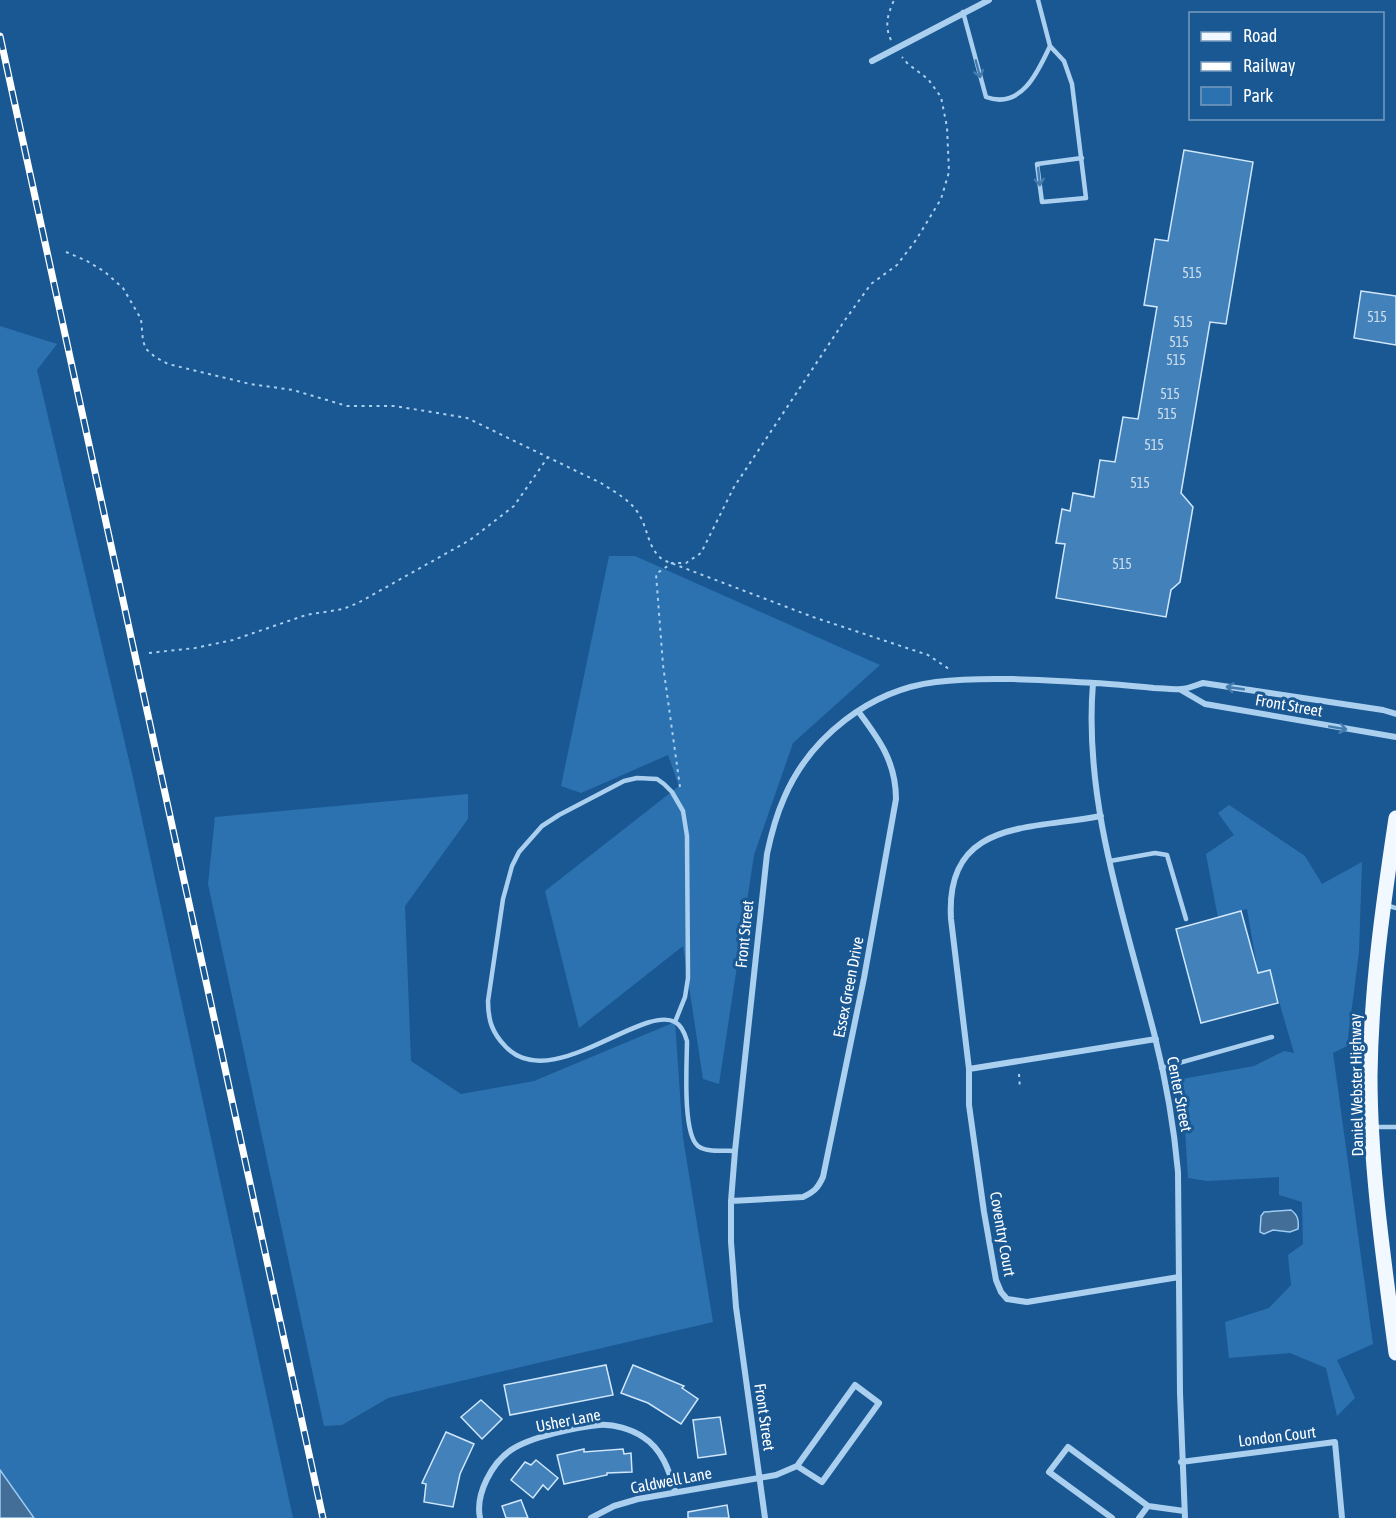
<svg xmlns="http://www.w3.org/2000/svg" width="1396" height="1518" viewBox="0 0 1396 1518" font-family="'Asap Condensed',sans-serif">
<style>
.green{fill:#2c72b1}
.water{fill:#426e98;stroke:#9dcbf2;stroke-width:1.5}
.building{fill:#4281ba;stroke:#d0e7fb;stroke-width:1.5}
.lines{fill:none;stroke-linecap:round;stroke-linejoin:round}
.path{stroke:#aacfef;stroke-width:2;stroke-dasharray:3 4.5;stroke-linecap:butt}
.lane{stroke:#aacfef;stroke-width:4.5}
.street{stroke:#aacfef;stroke-width:6}
.primary{stroke:#f2f8ff;stroke-width:15}
.rail-casing{stroke:#fff;stroke-width:7}
.rail{stroke:#1a5893;stroke-width:4.5;stroke-dasharray:14;stroke-linecap:butt}
.oneway{stroke:#457caf}
.labels{text-anchor:middle;dominant-baseline:central;stroke-width:6;stroke-linejoin:round;paint-order:stroke}
.number-label{font-size:14px;fill:#d0e0ee}
.street-label{font-size:16px;fill:#fff;stroke:#1a5893}
</style>
<rect width="100%" height="100%" fill="#1a5893"/>
<path class="green" d="M 0,326 L 57,344 L 37,370 L 132,773 L 293,1518 L 34,1518 L 0,1470 Z
M 609,556 L 635,556 L 880,665 L 793,743 L 754,855 L 719,1084 L 703,1079 L 683,946 L 579,1028 L 545,891 L 679,786 L 668,755 L 581,793 L 561,786 Z
M 468,794 L 468,819 L 405,906 L 411,1061 L 461,1094 L 534,1081 L 675,1022 L 683,1138 L 713,1322 L 388,1398 L 342,1425 L 324,1426 L 208,884 L 215,817 Z
M 1229,805 L 1305,856 L 1322,884 L 1362,862 L 1359,952 L 1347,1046 L 1333,1053 L 1373,1344 L 1337,1360 L 1355,1398 L 1337,1416 L 1326,1368 L 1290,1353 L 1229,1358 L 1225,1322 L 1269,1308 L 1291,1285 L 1288,1255 L 1303,1244 L 1302,1202 L 1279,1195 L 1279,1177 L 1207,1181 L 1188,1178 L 1182,1079 L 1254,1066 L 1284,1051 L 1294,1053 L 1270,970 L 1258,973 L 1247,909 L 1218,918 L 1206,854 L 1234,835 L 1218,813 Z"/>
<path class="water" d="M 1291,1210 C 1298,1215 1299,1221 1298,1229 L 1290,1232 L 1273,1230 L 1264,1234 L 1260,1232 L 1261,1216 L 1264,1212 Z
M 0,1470 L 34,1518 L 0,1518 Z"/>
<path class="building" d="M 1184,150 L 1253,162 L 1226,324 L 1210,322 L 1181,493 L 1193,507 L 1180,582 L 1171,590 L 1166,617 L 1056,598 L 1065,544 L 1056,543 L 1062,509 L 1070,511 L 1073,493 L 1094,497 L 1100,460 L 1115,462 L 1123,417 L 1138,419 L 1157,307 L 1144,305 L 1155,239 L 1168,241 Z
M 1361,291 L 1396,296 L 1396,345 L 1354,338 Z
M 1241,911 L 1258,973 L 1270,970 L 1278,1003 L 1201,1023 L 1176,929 Z
M 606,1365 L 613,1395 L 510,1415 L 504,1385 Z
M 633,1365 L 684,1386 L 682,1388 L 698,1399 L 681,1424 L 648,1403 L 621,1393 Z
M 481,1400 L 502,1419 L 482,1439 L 461,1417 Z
M 720,1417 L 726,1454 L 698,1458 L 693,1420 Z
M 446,1432 L 474,1444 L 460,1474 L 453,1507 L 424,1502 L 426,1484 L 422,1483 Z
M 584,1449 L 584,1452 L 623,1449 L 624,1454 L 631,1453 L 632,1472 L 607,1473 L 607,1475 L 564,1484 L 557,1455 Z
M 536,1460 L 558,1478 L 548,1490 L 543,1485 L 533,1498 L 511,1480 L 525,1462 L 531,1465 Z
M 521,1500 L 528,1518 L 506,1518 L 502,1506 Z
M 727,1505 L 729,1518 L 688,1518 L 688,1512 Z"/>
<g class="lines">
<path class="path" d="M 891,40 C 884,25 888,14 894,0
M 66,252 L 87,261 L 105,272 L 123,288 L 141,319 L 143,341 L 146,349 L 155,357 L 168,364 L 250,384 L 293,390 L 347,406 L 395,406 L 467,418 L 601,483 C 613,491 627,498 636,510 C 649,527 646,547 663,560 L 813,617 L 928,655 L 949,669
M 149,653 L 195,648 L 233,640 L 306,615 L 343,609 L 358,603 L 470,540 L 514,506 L 548,457
M 680,787 L 663,665 L 656,574 L 672,563 L 686,563 L 701,553 L 734,487 L 845,320 L 871,284 L 897,265 L 916,240 L 941,199 L 949,172 L 947,127 L 941,97 L 928,79 L 908,64 L 902,57
M 1019,1074 L 1020,1089"/>
<path class="lane" d="M 1038,0 L 1050,46 L 1064,61 L 1072,84 L 1086,198 L 1042,202 L 1037,164 L 1082,158
M 963,12 L 986,97 C 1021,110 1038,72 1050,46
M 1110,861 L 1155,853 L 1167,855 L 1186,919
M 1386,905 L 1396,908
M 675,1022 L 685,997 L 688,978 L 687,836 L 683,811 L 672,792 L 664,784 L 657,779 L 637,778 L 624,781 L 559,815 L 542,826 L 519,852 L 512,866 L 503,899 L 488,1001 C 488,1020 492,1033 506,1047 C 551,1094 642,1004 675,1022 C 681,1025 685,1034 687,1041 C 687,1062 682,1133 698,1146 C 707,1153 724,1150 735,1151
M 1161,1068 L 1272,1037
M 1375,1127 L 1396,1127"/>
<path class="street" d="M 872,61 L 989,0
M 1093,683 C 1083,803 1126,922 1155,1037 C 1166,1081 1174,1127 1178,1172 L 1180,1393 L 1185,1518
M 1181,690 L 1205,704 L 1396,737
M 1101,816 C 1029,830 945,819 951,919 L 969,1069 L 969,1105 L 984,1212 L 996,1280 L 1001,1292 L 1007,1299 L 1027,1302 L 1179,1277
M 969,1069 L 1156,1039
M 731,1201 L 803,1197 C 814,1192 818,1188 823,1177 L 864,978 L 896,799 C 896,762 879,739 858,711
M 1181,1462 L 1335,1442 L 1342,1518
M 480,1518 C 475,1494 492,1463 511,1450 C 530,1437 577,1427 599,1425 C 614,1424 631,1429 643,1437 C 662,1449 669,1470 675,1491
M 591,1518 L 614,1506 L 638,1499 L 776,1475 L 797,1466 L 822,1482 L 879,1403 L 855,1385 L 797,1466
M 765,1518 L 736,1307 L 731,1242 L 731,1201 L 735,1151 L 767,854 C 771,835 776,816 784,798 C 810,737 870,690 936,682 C 984,676 1046,680 1095,683 C 1114,684 1134,686 1154,688 C 1162,688 1172,690 1181,689 C 1188,689 1196,685 1203,683 L 1383,710 L 1396,714
M 1112,1518 L 1049,1472 L 1068,1447 L 1148,1506 L 1184,1511
M 1139,1518 L 1148,1506"/>
<path class="primary" d="M 1396,818 C 1383,904 1371,989 1370,1076 C 1370,1167 1384,1263 1396,1353"/>
<g class="rail-casing">
<path id="rail" d="M 0,36 L 323,1518"/>
</g>
<use href="#rail" class="rail"/>
</g>
<defs><path id="oneway-shaft" d="M-6 0H5M1.5-3L5.5 0L1.5 3" fill="none" stroke-width="1.6" stroke-linecap="round" stroke-linejoin="round" transform="scale(1.5)"/></defs>
<g class="oneway">
<use href="#oneway-shaft" transform="translate(978 69) rotate(75)"/>
<use href="#oneway-shaft" transform="translate(1039 177) rotate(84)"/>
<use href="#oneway-shaft" transform="translate(1235 688) rotate(-172)"/>
<use href="#oneway-shaft" transform="translate(1338 728) rotate(10)"/>
</g>
<g class="labels">
<g class="number-label">
<text x="1192" y="273">515</text>
<text x="1377" y="317">515</text>
<text x="1183" y="322">515</text>
<text x="1179" y="342">515</text>
<text x="1176" y="360">515</text>
<text x="1170" y="394">515</text>
<text x="1167" y="414">515</text>
<text x="1154" y="445">515</text>
<text x="1140" y="483">515</text>
<text x="1122" y="564">515</text>
</g>
<g class="street-label">
<text transform="translate(1289 705) rotate(10)">Front Street</text>
<text transform="translate(744 934) rotate(-84)">Front Street</text>
<text transform="translate(848 987) rotate(-79)">Essex Green Drive</text>
<text transform="translate(1356 1085) rotate(-91)">Daniel Webster Highway</text>
<text transform="translate(1180 1094) rotate(79)">Center Street</text>
<text transform="translate(1003 1234) rotate(80)">Coventry Court</text>
<text transform="translate(765 1417) rotate(82)">Front Street</text>
<text transform="translate(568 1420) rotate(-11)">Usher Lane</text>
<text transform="translate(1277 1436) rotate(-7)">London Court</text>
<text transform="translate(671 1480) rotate(-11)">Caldwell Lane</text>
</g>
</g>
<rect x="1189" y="12" width="195" height="108" fill="#1a5893" stroke="#769bbe" stroke-width="1.5"/>
<rect x="1201" y="32" width="30" height="9" fill="#f2f8ff" stroke="#769bbe" stroke-width="1.5"/>
<text x="1243" y="42" font-size="18" fill="#ffffff">Road</text>
<rect x="1201" y="62" width="30" height="9" fill="#ffffff" stroke="#769bbe" stroke-width="1.5"/>
<text x="1243" y="72" font-size="18" fill="#ffffff">Railway</text>
<rect x="1201" y="87" width="30" height="18" fill="#2c72b1" stroke="#769bbe" stroke-width="1.5"/>
<text x="1243" y="102" font-size="18" fill="#ffffff">Park</text>
</svg>
